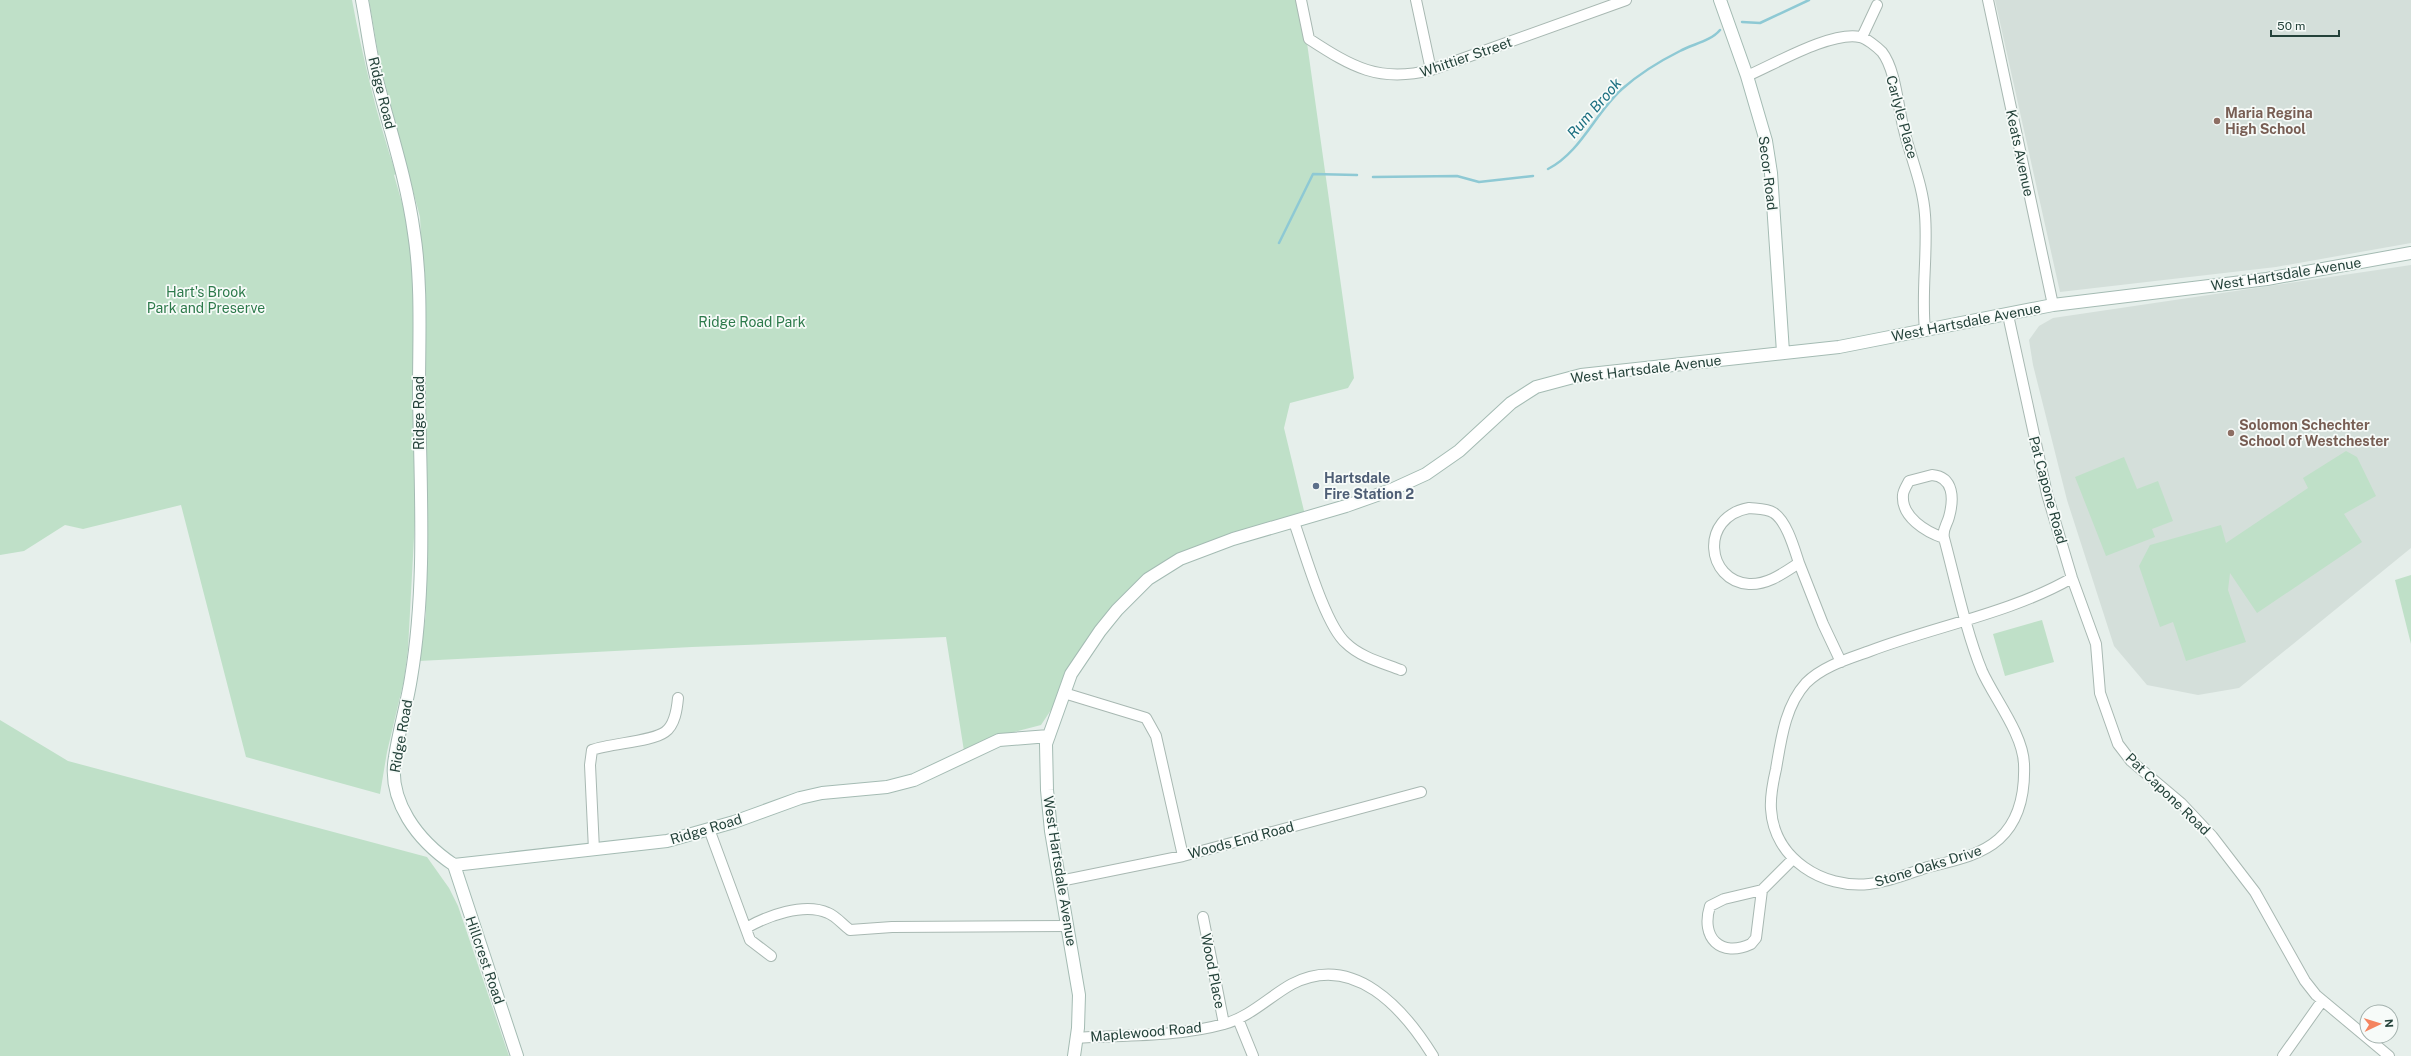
<svg xmlns="http://www.w3.org/2000/svg" width="2411" height="1056" viewBox="0 0 2411 1056" font-family="'Public Sans',sans-serif">
<style>
.built{fill:#d4dfda}
.green{fill:#bfe0c8}
.lines{fill:none;stroke-linecap:round;stroke-linejoin:round}
.stream{stroke:#8ec9d4;stroke-width:2.5}
.street-casing{stroke:#a8b8b2;stroke-width:12}
.secondary-casing{stroke:#a4bbb3;stroke-width:14}
.street{stroke:#fff;stroke-width:10}
.secondary{stroke:#fff;stroke-width:12}
.education-dot{fill:#8d6e63;stroke:#f7fbf9;stroke-width:1.5}
.service-dot{fill:#5c6f8a;stroke:#f7fbf9;stroke-width:1.5}
.labels{text-anchor:middle;dominant-baseline:central;stroke-width:3.5;stroke-linejoin:round;paint-order:stroke}
.street-label{font-size:14px;fill:#24423a;stroke:#f7fbf9}
.education-label{font-size:14px;font-weight:bold;fill:#785e54;stroke:#f7fbf9;text-anchor:start}
.park-label{font-size:14px;fill:#2d7a4b;stroke:#f7fbf9}
.service-label{font-size:14px;font-weight:bold;fill:#4e5e75;stroke:#f7fbf9;text-anchor:start}
.water-label{font-size:15px;font-style:italic;fill:#1c6f80;stroke:#f7fbf9}
</style>
<rect width="100%" height="100%" fill="#e6efeb"/>
<path class="built" d="M 1995,0 L 2411,0 L 2411,243 L 2276,267 L 2060,292 Z
M 2411,265 L 2411,548 L 2239,688 L 2198,695 L 2147,685 L 2114,646 L 2067,500 L 2033,365 L 2029,340 L 2039,326 L 2053,318 Z"/>
<path class="green" d="M 0,0 L 352,0 C 363,59 377,117 396,174 L 394,175 L 406,217 L 411,251 L 417,372 L 414,453 L 415,519 L 408,649 L 404,680 L 387,752 L 380,794 L 246,757 L 181,505 L 83,529 L 65,525 L 24,551 L 0,555 Z
M 369,0 L 1301,0 L 1354,378 L 1348,388 L 1290,403 L 1284,428 L 1305,515 L 1224,538 L 1115,603 L 1088,637 L 1070,666 L 1055,704 L 1041,725 L 1006,734 L 964,751 L 946,637 L 692,647 L 419,661 L 426,614 L 425,316 L 420,217 L 380,65 Z
M 2346,451 L 2357,457 L 2376,496 L 2344,514 L 2362,542 L 2257,613 L 2230,573 L 2228,590 L 2246,642 L 2186,661 L 2173,622 L 2160,627 L 2139,566 L 2150,545 L 2221,525 L 2226,543 L 2308,488 L 2303,478 Z
M 2124,457 L 2137,489 L 2158,481 L 2173,521 L 2152,529 L 2155,537 L 2106,556 L 2075,477 Z
M 2411,575 L 2411,644 L 2395,580 Z
M 2042,620 L 2054,662 L 2005,676 L 1993,634 Z
M 0,720 L 68,761 L 427,857 L 449,888 L 458,906 L 509,1056 L 0,1056 Z"/>
<g class="lines">
<path class="stream" d="M 1742,22 L 1760,23 L 1809,0
M 1548,169 C 1581,152 1595,113 1622,89 C 1639,74 1660,61 1680,51 C 1693,44 1711,41 1720,30
M 1373,177 L 1457,176 L 1479,182 L 1533,176
M 1279,243 L 1313,174 L 1357,175"/>
<g class="street-casing">
<path id="street" d="M 1301,0 L 1309,39 C 1352,67 1379,83 1431,70 L 1626,0
M 1416,0 L 1431,70
M 1988,0 L 2053,305
M 1862,37 L 1877,5
M 1747,76 C 1775,64 1831,31 1860,37 C 1866,38 1877,47 1882,52 C 1896,70 1898,108 1904,130 C 1911,159 1923,185 1925,215 C 1928,253 1921,292 1925,330
M 2008,315 L 2047,494 L 2072,578 L 2096,644 L 2100,693 L 2118,744 L 2131,761 L 2181,803 L 2212,836 L 2255,892 L 2305,981 L 2316,995 L 2389,1056
M 1932,475 C 1954,477 1954,499 1949,517 C 1947,525 1942,529 1944,538 C 1926,532 1901,517 1903,495 C 1903,491 1907,485 1909,481 Z
M 1749,508 C 1757,509 1766,508 1774,513 C 1787,522 1794,548 1799,563 C 1785,572 1768,585 1749,584 C 1706,581 1699,517 1749,508 Z
M 1294,522 C 1304,550 1325,625 1346,643 C 1360,657 1383,663 1401,670
M 1944,538 C 1955,579 1966,632 1982,671 C 1994,698 2023,734 2024,764 C 2025,790 2020,820 1999,839 C 1980,856 1952,861 1928,867 C 1910,873 1889,882 1869,884 C 1823,889 1774,859 1771,809 C 1770,796 1773,782 1776,769 C 1781,740 1785,706 1806,683 C 1823,666 1848,659 1870,651 C 1936,626 2011,613 2072,578
M 1799,563 L 1823,624 L 1841,662
M 1064,693 L 1146,718 L 1156,736 L 1183,856
M 709,829 L 750,940 L 771,956
M 594,850 L 590,765 L 592,750 C 611,743 651,742 665,732 C 675,725 677,709 678,698
M 1060,881 L 1183,856 L 1421,792
M 1762,890 L 1756,938 L 1751,944 C 1721,958 1700,938 1710,906 L 1724,899 Z
M 1762,890 L 1793,859
M 1203,917 L 1224,1024
M 746,928 C 767,916 804,902 828,913 C 836,916 843,925 850,930 L 892,927 L 1067,926
M 1238,1019 L 1253,1056
M 1076,1038 C 1125,1035 1177,1037 1224,1024 C 1250,1017 1270,996 1292,984 C 1354,952 1404,1009 1433,1056
M 2283,1056 L 2322,1001"/>
</g>
<g class="secondary-casing">
<path id="secondary" d="M 362,0 C 367,26 370,54 377,80 C 390,130 407,181 414,233 C 422,284 419,338 419,390 C 420,485 427,583 411,678 C 407,704 399,730 395,757 C 387,801 418,841 454,865 L 667,841 L 734,822 L 800,798 L 822,793 L 887,787 L 914,780 L 999,740 L 1049,736
M 1720,0 L 1747,76 L 1766,141 L 1771,173 L 1783,352
M 454,865 L 517,1056
M 1074,1056 L 1078,1028 L 1079,995 L 1051,831 L 1047,790 L 1046,744 L 1071,674 L 1100,631 L 1117,610 L 1148,579 L 1180,559 L 1233,539 L 1346,506 L 1391,490 L 1426,474 L 1459,451 L 1511,403 L 1536,387 L 1581,375 L 1839,347 L 2053,305 L 2267,279 L 2411,253"/>
</g>
<use href="#street" class="street"/>
<use href="#secondary" class="secondary"/>
</g>
<g class="education-dot">
<circle cx="2217" cy="121" r="4"/>
<circle cx="2231" cy="433" r="4"/>
</g>
<circle class="service-dot" cx="1316" cy="486" r="4"/>
<g class="labels">
<g class="street-label">
<text transform="translate(1466 57) rotate(-19)">Whittier Street</text>
<text transform="translate(382 93) rotate(76)">Ridge Road</text>
<text transform="translate(1902 117) rotate(75)">Carlyle Place</text>
<text transform="translate(2020 153) rotate(78)">Keats Avenue</text>
<text transform="translate(1768 173) rotate(83)">Secor Road</text>
<text transform="translate(2286 274) rotate(-9)">West Hartsdale Avenue</text>
<text transform="translate(1966 322) rotate(-11)">West Hartsdale Avenue</text>
<text transform="translate(1646 369) rotate(-7)">West Hartsdale Avenue</text>
<text transform="translate(419 413) rotate(-90)">Ridge Road</text>
<text transform="translate(2048 490) rotate(75)">Pat Capone Road</text>
<text transform="translate(401 736) rotate(-80)">Ridge Road</text>
<text transform="translate(2168 794) rotate(44)">Pat Capone Road</text>
<text transform="translate(706 829) rotate(-17)">Ridge Road</text>
<text transform="translate(1241 840) rotate(-15)">Woods End Road</text>
<text transform="translate(1928 866) rotate(-17)">Stone Oaks Drive</text>
<text transform="translate(1060 871) rotate(81)">West Hartsdale Avenue</text>
<text transform="translate(485 960) rotate(71)">Hillcrest Road</text>
<text transform="translate(1213 971) rotate(79)">Wood Place</text>
<text transform="translate(1146 1032) rotate(-5)">Maplewood Road</text>
</g>
<g class="education-label">
<text x="2225" y="113">Maria Regina<tspan x="2225" dy="16">High School</tspan></text>
<text x="2239" y="425">Solomon Schechter<tspan x="2239" dy="16">School of Westchester</tspan></text>
</g>
<g class="park-label">
<text x="206" y="292">Hart's Brook<tspan x="206" dy="16">Park and Preserve</tspan></text>
<text x="752" y="322">Ridge Road Park</text>
</g>
<g class="service-label">
<text x="1324" y="478">Hartsdale<tspan x="1324" dy="16">Fire Station 2</tspan></text>
</g>
<g class="water-label">
<text transform="translate(1594 108) rotate(-49)">Rum Brook</text>
</g>
</g>
<g transform="translate(2379 1024) rotate(86)"><circle r="19" fill="#f7fbf9" stroke="#a3b1ad"/>
<path d="M0-3L7 15L0 10L-7 15Z" fill="#f4845f"/>
<text y="-6" font-size="11" font-weight="bold" text-anchor="middle" fill="#24423a">N</text>
</g>
<path d="M2271 30v6h68v-6" fill="none" stroke="#24423a" stroke-width="2"/>
<text x="2277" y="30" font-size="12" fill="#24423a" stroke="#f7fbf9" stroke-width="3" paint-order="stroke">50 m</text>
</svg>
